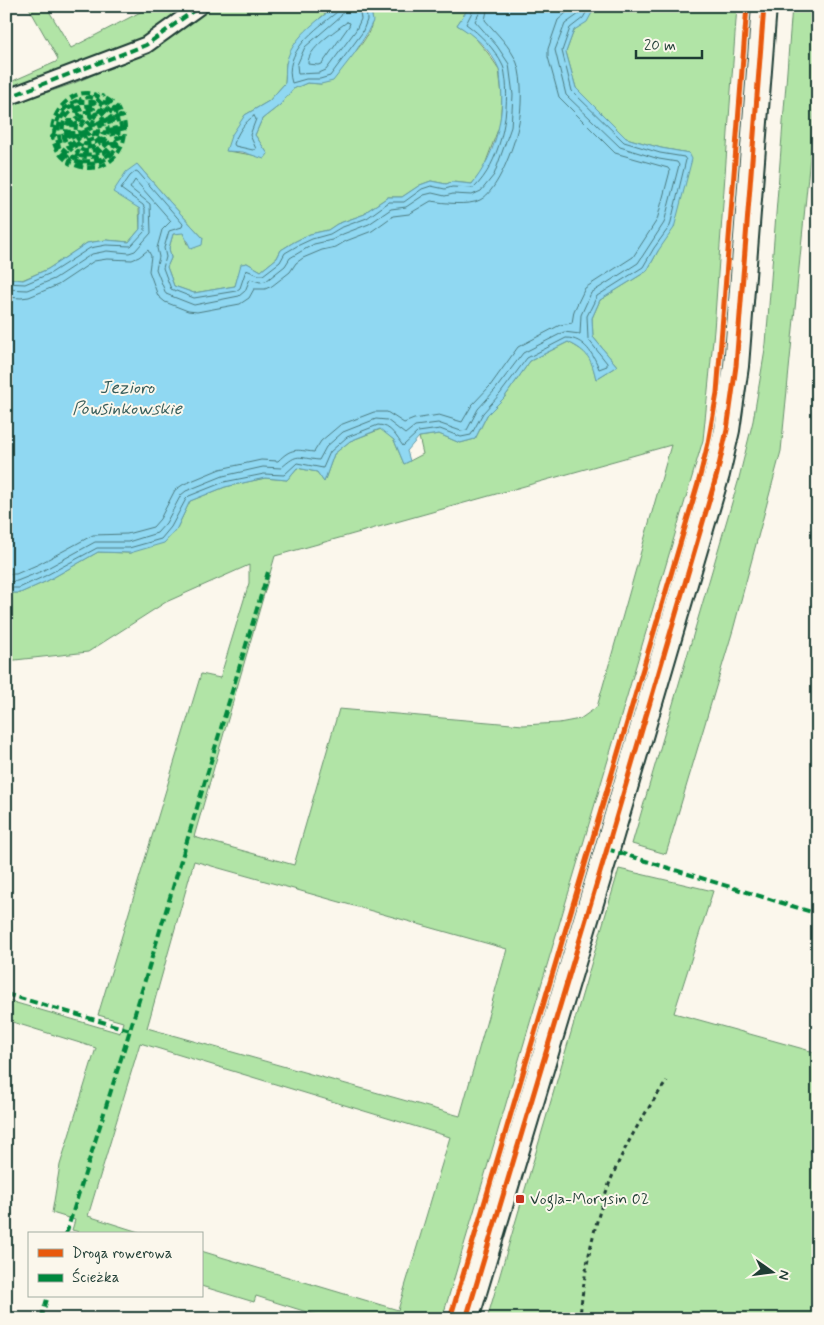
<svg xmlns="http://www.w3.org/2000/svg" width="824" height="1325" viewBox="0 0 824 1325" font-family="Mynerve,sans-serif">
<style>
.green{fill:#b1e4a6;stroke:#68906d;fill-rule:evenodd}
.water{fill:#90d8f2;stroke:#639aa6}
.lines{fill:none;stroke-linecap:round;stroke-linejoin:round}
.shore{stroke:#4c7b80;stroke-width:1}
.pedestrian-casing{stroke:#1f3d34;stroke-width:19}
.tertiary-casing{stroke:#1f3d34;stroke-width:28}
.path{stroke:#1f3d34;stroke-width:3;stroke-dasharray:4 4;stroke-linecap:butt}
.pedestrian{stroke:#fbf7ec;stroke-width:15}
.tertiary{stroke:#fbf7ec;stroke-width:24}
.quiet{stroke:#00873e;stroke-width:4;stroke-dasharray:8 4;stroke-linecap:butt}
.cycleway-casing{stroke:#fbf7ec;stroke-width:8}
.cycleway{stroke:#e8590c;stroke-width:5}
.poi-dot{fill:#c8321e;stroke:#fbf7ec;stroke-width:2}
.labels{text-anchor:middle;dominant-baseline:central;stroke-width:4;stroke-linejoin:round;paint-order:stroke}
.poi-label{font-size:16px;fill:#1f3d34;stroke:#fbf7ec;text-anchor:start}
.water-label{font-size:18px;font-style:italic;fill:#365c5a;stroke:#fbf7ec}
</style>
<rect width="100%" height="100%" fill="#fbf7ec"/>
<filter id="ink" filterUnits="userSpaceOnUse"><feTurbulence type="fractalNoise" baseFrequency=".02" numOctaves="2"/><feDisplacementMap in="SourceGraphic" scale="10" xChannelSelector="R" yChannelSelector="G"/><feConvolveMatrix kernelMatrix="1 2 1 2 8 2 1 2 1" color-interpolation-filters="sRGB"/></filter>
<g filter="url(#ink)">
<path class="green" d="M 28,6 L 46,6 L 71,48 L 152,6 L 190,6 L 140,42 L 6,93 L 6,84 L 56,62 L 58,59 Z
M 210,6 L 336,6 L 320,18 L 286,63 L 285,83 L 269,101 L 245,115 L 227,151 L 253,155 L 268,154 L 255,135 L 262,119 L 280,105 L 293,89 L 307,83 L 321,84 C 338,69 368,45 372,22 C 373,17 371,11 370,6 L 470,6 L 457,25 L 471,33 L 488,53 L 499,69 L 502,96 L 500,124 L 483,170 L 472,184 L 452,182 L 446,184 L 431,181 L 420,185 L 402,197 L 388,197 L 367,211 L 365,214 L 337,224 L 328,230 L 310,234 L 294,242 L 281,250 L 277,258 L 261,271 L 247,263 L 242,264 L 235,286 L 194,293 L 174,286 L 167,267 L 171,258 L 169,248 L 173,234 L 183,232 L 187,244 L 203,238 L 169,201 L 137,164 L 140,229 L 129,242 L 106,240 L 87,243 L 48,269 L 22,280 L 6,278 L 6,106 C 28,97 51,92 72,84 C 121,64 167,38 210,6 Z
M 594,6 L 737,6 L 714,330 L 703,440 L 442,1319 L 329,1319 L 256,1296 L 254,1302 L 201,1286 L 201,1251 L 398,1310 L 450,1137 L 140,1043 L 88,1216 L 145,1234 L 79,1234 L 79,1232 L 72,1230 L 75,1220 L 52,1213 L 60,1165 L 96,1048 L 6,1020 L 6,1000 L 120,1033 L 123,1022 L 98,1015 L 201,674 L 220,678 L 249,583 L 249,565 L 166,602 L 88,652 L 6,661 L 6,593 L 20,593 L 47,581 L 98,552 L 130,553 L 176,530 L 190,501 L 225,487 L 265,478 L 287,480 L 297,468 L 317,472 L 324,482 L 334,454 L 350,441 L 381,429 L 394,440 L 404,464 L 423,454 L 419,437 L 439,434 L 460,443 L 475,439 L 487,415 L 504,398 L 530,361 L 568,342 C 589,353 591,357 596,379 L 617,366 L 593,337 L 592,318 L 600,300 L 647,271 L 658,251 L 689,153 L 661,148 L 626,138 L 576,88 L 566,52 L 574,30 L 587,21 ZM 671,445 L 597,707 L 580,719 L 559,723 L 523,725 L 339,709 L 294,865 L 194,837 L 275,556 ZM 194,861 L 507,949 L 460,1116 L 147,1028 Z
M 792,6 L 818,6 L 818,75 L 781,451 L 733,630 L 666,854 L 632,844 L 738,482 L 753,421 L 766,344 Z
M 619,869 L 713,891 L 674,1013 L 818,1053 L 818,1319 L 487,1319 Z"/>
<path class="water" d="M 336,6 L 370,6 L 373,21 L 366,35 L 354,54 L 333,81 L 321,84 L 307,83 L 293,89 L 280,105 L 262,119 L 255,135 L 268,154 L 264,159 L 243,152 L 226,151 L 231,136 L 245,115 L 269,101 L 285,83 C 286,77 285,70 286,64 C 291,38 317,21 336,6 Z
M 470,6 L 595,7 L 587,22 L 574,30 L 566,52 L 576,88 L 626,138 L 661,148 L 689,153 L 692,159 L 674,228 L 658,251 L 647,271 L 600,300 L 592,318 L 593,337 L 617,366 L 596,379 C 591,358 588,352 568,342 L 530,361 L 504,398 L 487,415 L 475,439 L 460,443 L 439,434 L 419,437 L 407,451 L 410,461 L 404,464 L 394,440 L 380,429 L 350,441 L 334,454 L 324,482 L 317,472 L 297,468 L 287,480 L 265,478 L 225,487 L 190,501 L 176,530 L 164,543 L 130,553 L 98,552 L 47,581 L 20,593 L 6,593 L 6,278 L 23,280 L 48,269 L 87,243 L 106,240 L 129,242 L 140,229 L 140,209 L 113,192 L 126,172 L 137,164 L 169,201 L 203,238 L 202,245 L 191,249 L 183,233 L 173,234 L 169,248 L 171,258 L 167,267 L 174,286 L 194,293 L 235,286 L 241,264 L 247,263 L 261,271 L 277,258 L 281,250 L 294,242 L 310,234 L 328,230 L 337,224 L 365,214 L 367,211 L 388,197 L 402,197 L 420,185 L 431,181 L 446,184 L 452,182 L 472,184 C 494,157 505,118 501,84 C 500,79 501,73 499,69 C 492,51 473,34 457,25 Z"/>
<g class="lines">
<path class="shore" d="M 339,6 L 337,12 C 316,29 282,52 292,83 L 306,79 L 320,79 L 330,76 L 362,33 L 367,20 L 366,6
M 345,6 L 341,16 L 305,47 L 297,65 L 298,74 L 319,73 L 326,70 L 356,30 L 361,19 L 359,6
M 347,22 L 350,23 L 349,26 L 322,64 L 318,65 L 308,64 C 307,49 335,31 347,22 Z
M 254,116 L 256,119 L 250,135 L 256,149 L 253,150 L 235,146 L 234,144 C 237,134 245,121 254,116 Z
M 6,283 L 25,284 L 51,273 L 90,248 L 106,245 L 131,246 L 145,231 L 145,209 L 143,205 L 121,189 L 130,176 L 136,171 L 138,172 L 183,224 L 182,227 L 169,231 L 164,248 L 166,257 L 163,268 L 171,289 L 194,298 L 236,291 L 240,288 L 246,270 L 259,275 L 263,275 L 280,262 L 285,253 L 297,246 L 312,239 L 330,234 L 340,228 L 367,218 L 389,202 L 404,202 L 422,189 L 431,186 L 445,189 L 452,187 L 474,188 C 500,163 509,116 506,81 C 505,76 505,70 503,66 C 495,49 480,34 466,24 L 473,10 L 474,6
M 6,289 L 27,290 L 54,279 L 92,254 L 107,251 L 129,253 L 135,251 L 151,233 L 150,204 L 130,188 L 135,180 L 171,221 L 162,230 L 157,248 L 159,257 L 156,269 L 166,294 L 194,305 L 239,296 L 245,291 L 250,279 L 260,282 L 266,281 L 285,266 L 290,258 L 300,252 L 314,244 L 332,240 L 343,234 L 369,224 L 391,209 L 406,207 L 424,195 L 432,193 L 445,196 L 453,194 L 472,195 L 481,191 L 494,175 L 511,127 L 513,95 L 509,64 L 497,46 L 475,21 L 480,12 L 480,6
M 6,297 L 21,298 L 29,297 L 58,285 L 94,261 L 107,259 L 132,260 L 139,257 L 148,250 L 151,256 L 149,271 L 158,296 L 165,302 L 188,311 L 197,312 L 240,304 L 249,298 L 254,289 L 265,289 L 272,286 L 290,272 L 296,263 L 303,258 L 322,250 L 336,247 L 346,241 L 372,231 L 393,216 L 409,214 L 431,201 C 443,203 469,206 480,200 C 498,191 514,146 518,127 C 522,111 523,79 517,63 C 511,47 496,33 485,20 L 488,6
M 6,574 L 16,574 L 39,564 L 93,535 L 127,534 L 153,527 L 160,519 L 175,490 L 184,484 L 220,469 L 261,460 L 278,461 C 292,447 296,450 314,452 L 321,441 L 340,425 L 374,412 L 387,412 L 404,423 L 414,419 L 439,415 L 462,422 L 472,405 L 490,386 L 518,347 L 560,325 L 572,323 L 574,311 L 585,288 L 633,257 L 657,220 L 670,171 L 668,168 L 615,153 L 559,97 L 548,57 L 548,49 L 558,20 L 574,6
M 6,582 L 17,581 L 42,571 L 95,542 L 128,542 L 157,533 L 166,523 L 181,495 L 186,491 L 223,476 L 263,467 L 281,468 C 299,452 297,458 319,460 L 326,447 L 343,432 L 376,419 L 387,420 L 405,434 L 415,426 L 438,423 L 461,431 L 467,430 L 478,409 L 495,390 L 523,353 L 564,332 L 580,334 L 581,315 L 591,293 L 638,263 L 664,223 L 679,165 L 677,162 L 659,159 L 620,147 L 566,95 L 555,50 L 565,24 L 579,14 L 583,6
M 6,588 L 19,588 L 45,576 L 97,548 L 129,548 L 161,539 L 171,527 L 186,499 L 189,496 L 224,482 L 264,474 L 284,475 L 297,463 L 323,468 L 330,452 L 347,437 L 378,425 C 391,425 397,438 403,446 L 418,432 L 440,429 L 461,437 L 471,435 L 483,413 L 500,394 L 527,358 L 566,338 C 584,338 594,355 599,369 L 607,366 L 607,363 L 588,339 L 587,316 L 597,296 L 643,267 L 654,248 L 670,226 L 686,160 L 684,157 L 660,153 L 624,142 L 572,91 L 562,51 L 570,28 L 583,18 L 590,6"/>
<g class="pedestrian-casing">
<path id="pedestrian" d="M 6,98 L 146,45 L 200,6"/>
</g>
<g class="tertiary-casing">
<path id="tertiary" d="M 466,1319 L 607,849 L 717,474 L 727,430 L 736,366 L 764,6"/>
</g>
<path class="path" d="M 580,1319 C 583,1273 596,1212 615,1170 C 629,1138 647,1109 667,1081"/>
<use href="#pedestrian" class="pedestrian"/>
<use href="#tertiary" class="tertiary"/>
<path class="quiet" d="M 6,98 L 146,45 L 200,6
M 85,130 L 90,128 L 92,132 L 88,134 L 85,130 L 82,129 L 85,138 L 83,139 C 75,131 81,127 85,119 L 78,120 L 75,115 L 76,112 C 81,109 88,107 94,109 L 93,112 L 83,112 L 79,114 L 81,117 L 91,115 L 92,116 L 87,120 L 88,122 C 91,128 97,127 94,135 L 88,138 L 88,141 L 96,138 L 98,133 L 98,128 L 93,122 L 94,119 L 100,125 L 102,133 L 105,134 C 106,127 102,120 95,117 L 95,114 L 98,113 C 125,136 90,166 73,143 C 68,137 68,131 70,124 L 72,123 C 73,129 71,134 74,139 C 81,151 99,150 103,137 L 101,137 C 95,147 81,147 76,136 C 75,132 76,127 76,123 L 75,121 L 69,121 C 62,133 68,144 78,152 L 77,155 C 62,144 56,122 73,110 C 80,105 88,106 96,105 L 94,102 L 80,102 L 81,99 L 89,97 L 96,99 L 98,96 C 76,84 51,110 52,132 L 54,132 C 58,118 61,108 76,101 L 78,102 C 74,105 68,108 65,112 C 58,121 56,134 62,144 L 59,146 L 56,136 L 54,135 L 52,137 C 55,147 58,154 66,160 L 68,157 L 62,151 L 62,148 C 67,152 72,157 78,160 C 91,164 113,159 114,144 L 112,144 C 105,156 93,159 80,156 L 80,154 L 81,153 C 102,159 100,145 113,141 L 117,143 L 118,146 C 108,163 89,169 72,159 L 70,160 L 69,163 C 75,165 82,168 88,168 C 115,169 131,141 123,117 L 120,116 L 119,118 L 122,131 L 121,137 L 115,139 L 113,137 C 110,123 110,119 98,109 L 99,107 C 109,113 116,121 115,134 L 118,136 C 122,115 109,112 98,100 L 109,104 L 117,114 L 120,114 C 118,106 110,100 103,97 L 104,95
M 607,849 L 818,914
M 6,994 L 130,1030
M 66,1234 L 130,1030 L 268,572
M 41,1319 L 48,1296"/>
<g class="cycleway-casing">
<path id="cycleway" d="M 450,1319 L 699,480 L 708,443 L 717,393 L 747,6
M 466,1319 L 607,849 L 717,474 L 727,430 L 736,366 L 764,6"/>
</g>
<use href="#cycleway" class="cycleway"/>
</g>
</g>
<rect class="poi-dot" x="515" y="1194" width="10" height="10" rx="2.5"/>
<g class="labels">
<g class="poi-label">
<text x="530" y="1199">Vogla-Morysin 02</text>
</g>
<g class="water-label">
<text x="127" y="388">Jezioro<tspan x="127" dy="21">Powsinkowskie</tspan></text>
</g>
</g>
<rect width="824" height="1325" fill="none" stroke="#fbf7ec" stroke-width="25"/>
<rect x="12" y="12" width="799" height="1300" fill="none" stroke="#1f3d34" stroke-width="2" filter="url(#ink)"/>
<rect x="28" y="1232" width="175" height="65" fill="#fbf7ec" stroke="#a3ada2"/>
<rect x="38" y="1249" width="25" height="8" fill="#e8590c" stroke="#a3ada2"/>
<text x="72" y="1258" font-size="15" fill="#1f3d34">Droga rowerowa</text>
<rect x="38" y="1274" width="25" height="8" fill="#00873e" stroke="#a3ada2"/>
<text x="72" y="1282" font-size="15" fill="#1f3d34">Ścieżka</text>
<g transform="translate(772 1272) rotate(104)" stroke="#fbf7ec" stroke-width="4" paint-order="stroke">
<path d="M0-4L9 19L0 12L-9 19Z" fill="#1f3d34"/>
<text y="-8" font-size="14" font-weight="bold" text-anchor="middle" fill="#1f3d34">N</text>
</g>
<path d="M636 50v8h66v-8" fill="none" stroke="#1f3d34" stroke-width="2.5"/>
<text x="644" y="50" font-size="15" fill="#1f3d34" stroke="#fbf7ec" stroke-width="4" paint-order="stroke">20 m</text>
</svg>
